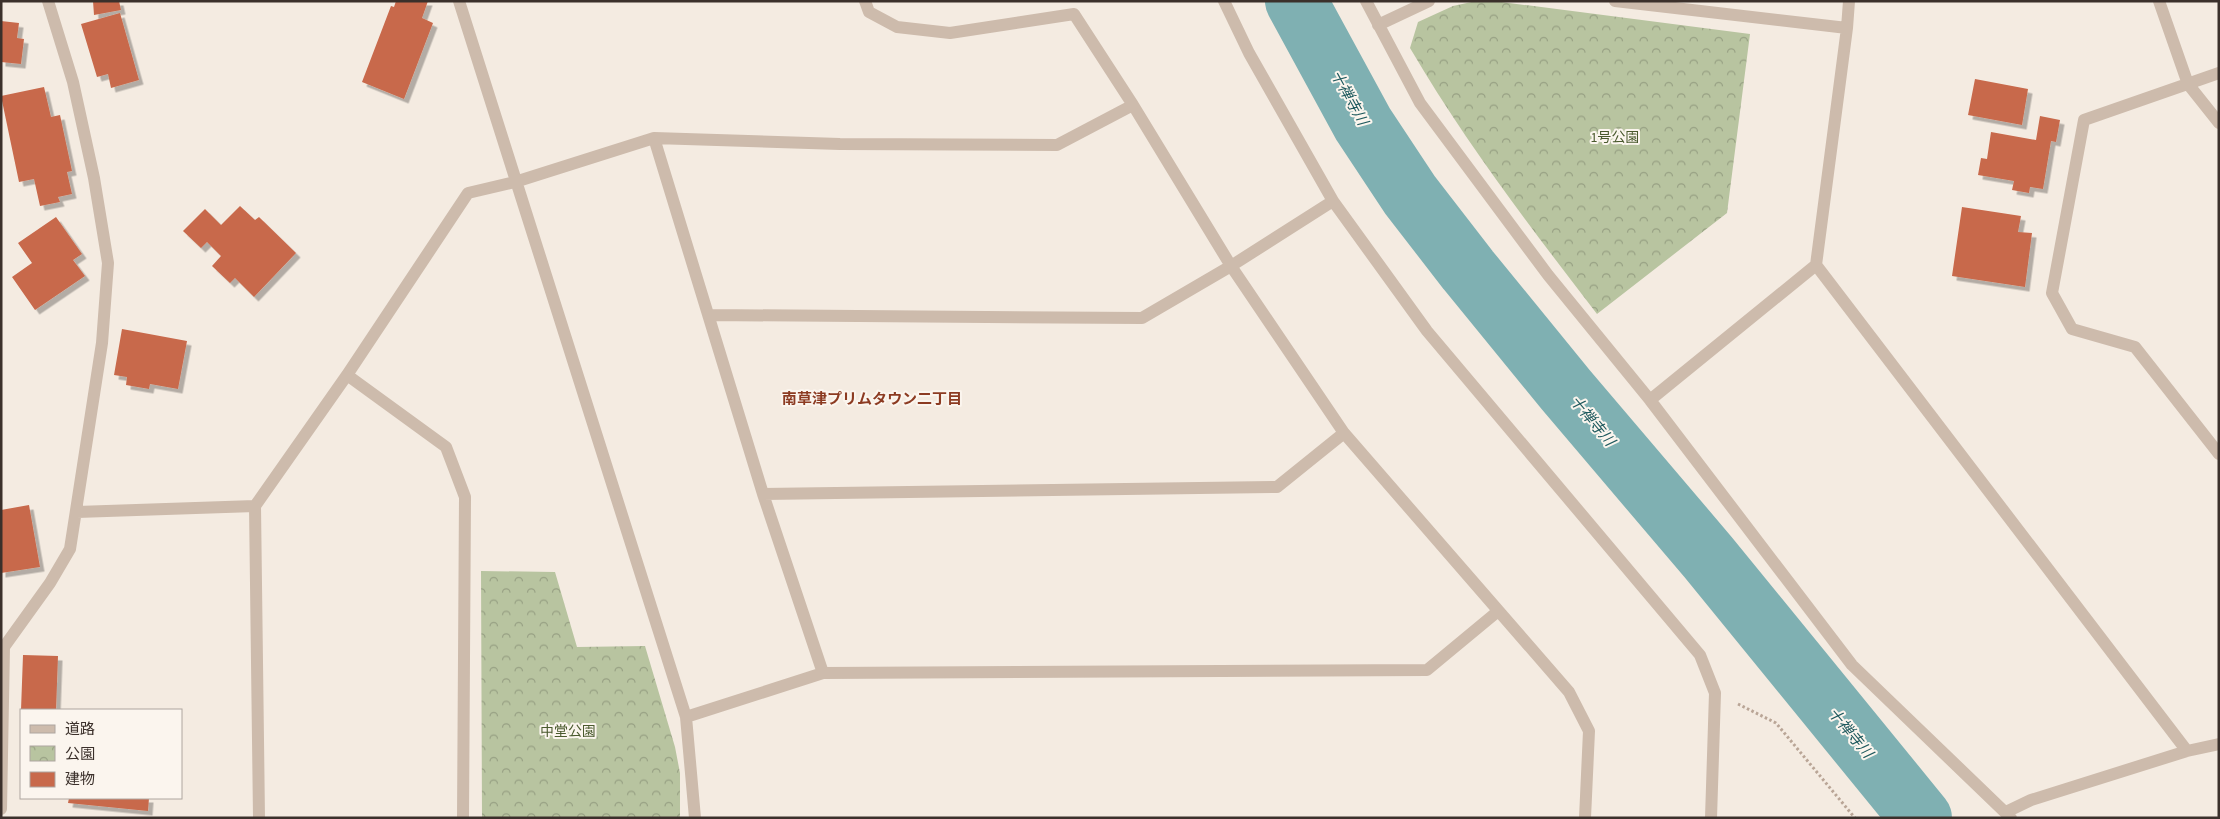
<svg xmlns="http://www.w3.org/2000/svg" width="2220" height="819" viewBox="0 0 2220 819" font-family="'Source Sans 3','Noto Sans JP',sans-serif">
<style>
.park{fill:url(#park-crowns)}
.lines{fill:none;stroke-linecap:round;stroke-linejoin:round}
.river{stroke:#7fb0b2;stroke-width:62}
.building{fill:#c8694b;filter:url(#shadow)}
.path{stroke:#b9a596;stroke-width:3;stroke-dasharray:2.5 2.5;stroke-linecap:butt}
.street{stroke:#cdbbac;stroke-width:12}
.labels{text-anchor:middle;dominant-baseline:central;stroke-width:4;stroke-linejoin:round;paint-order:stroke}
.park-label{font-size:14px;fill:#4a5a2e;stroke:#fbf5ee}
.water-label{font-size:15px;font-style:italic;fill:#1f5a5e;stroke:#fbf5ee}
.neighbourhood-label{font-size:15px;font-weight:bold;fill:#8c3b22;stroke:#fbf5ee}
</style>
<defs>
<pattern id="park-crowns" width="20" height="18" patternUnits="userSpaceOnUse" patternTransform="scale(1.25)"><rect width="20" height="18" fill="#b8c4a0"/><path d="M2 6a3 3 0 1 1 6 0M12 15a3 3 0 1 1 6 0" fill="none" stroke="#97a083"/></pattern>
<filter id="shadow"><feDropShadow dx="4.5" dy="4.5" stdDeviation="0" flood-color="#0004"/></filter>
</defs>
<rect width="100%" height="100%" fill="#f4ebe1"/>
<path class="park" d="M 1476,1 L 1494,1 L 1750,34 L 1727,213 L 1597,314 C 1531,228 1465,142 1410,48 L 1418,22 L 1453,6 Z
M 481,571 L 555,572 L 577,647 L 645,646 L 675,747 L 680,773 L 680,818 L 482,818 Z"/>
<g class="lines">
<path class="river" d="M 1296,1 L 1363,124 L 1410,195 L 1468,270 L 1566,390 L 1708,557 L 1921,818"/>
</g>
<path class="building" d="M 93,1 L 119,1 L 121,10 L 94,15 Z
M 396,1 L 428,1 L 422,18 L 433,23 L 404,99 L 362,82 L 391,6 L 394,7 Z
M 120,13 L 139,80 L 111,88 L 108,74 L 97,77 L 81,24 Z
M 1,21 L 19,23 L 17,38 L 24,39 L 21,64 L 1,62 Z
M 1975,79 L 2028,89 L 2022,125 L 1968,115 Z
M 44,87 L 51,117 L 60,115 L 72,171 L 67,172 L 72,194 L 58,197 L 60,202 L 40,206 L 34,179 L 19,182 L 1,96 Z
M 2040,116 L 2060,120 L 2056,142 L 2051,141 L 2043,189 L 2030,187 L 2029,193 L 2012,190 L 2014,181 L 1978,175 L 1981,158 L 1987,159 L 1991,132 L 2036,140 Z
M 240,206 L 255,220 L 259,217 L 296,253 L 254,297 L 235,278 L 230,283 L 212,266 L 221,256 L 207,242 L 201,248 L 183,231 L 205,209 L 221,225 Z
M 1962,207 L 2021,216 L 2018,232 L 2032,233 L 2025,287 L 1952,276 Z
M 56,217 L 82,254 L 73,260 L 85,276 L 35,310 L 12,277 L 32,263 L 18,243 Z
M 122,329 L 187,341 L 178,389 L 150,384 L 149,389 L 126,385 L 127,377 L 114,375 Z
M 29,505 L 40,567 L 1,573 L 1,510 Z
M 23,655 L 58,656 L 56,710 L 21,710 Z
M 69,798 L 149,798 L 148,811 L 68,803 Z"/>
<g class="lines">
<path class="path" d="M 1738,704 L 1776,723 L 1855,818"/>
<path class="street" d="M 459,1 L 686,717 L 695,818
M 865,1 L 869,12 L 897,27 L 950,33 L 1074,14 L 1133,105 L 1231,266 L 1344,433 L 1569,692 L 1589,731 L 1585,818
M 1224,1 L 1249,53 L 1333,201 L 1427,331 L 1700,655 L 1715,693 L 1711,818
M 1366,1 L 1420,103 L 1548,275 L 1650,400 L 1852,665 L 2011,818
M 1615,1 L 1847,28
M 2159,1 L 2188,84 L 2219,123
M 1378,25 L 1429,1
M 2219,73 L 2084,120 L 2052,293 L 2072,329 L 2135,347 L 2219,454
M 654,138 L 763,494 L 823,673
M 1816,265 L 2187,751
M 709,315 L 1142,318 L 1231,266 L 1333,201
M 347,375 L 446,447 L 465,497 L 463,818
M 1650,400 L 1816,265 L 1847,28 L 1849,1
M 763,494 L 1277,487 L 1344,433
M 255,506 L 259,818
M 77,512 L 255,506 L 347,375 L 468,193 L 515,182 L 654,138 L 840,144 L 1057,145 L 1133,105
M 686,717 L 823,673 L 1427,670 L 1497,612
M 1,809 L 4,647 L 50,583 L 70,549 L 102,343 L 108,263 L 94,178 L 73,82 L 48,1
M 2006,812 L 2031,800 L 2187,751 L 2219,744"/>
</g>
<g class="labels">
<g class="park-label">
<text x="1615" y="138">1号公園</text>
<text x="568" y="732">中堂公園</text>
</g>
<g class="water-label">
<text transform="translate(1349 98) rotate(61)">十禅寺川</text>
<text transform="translate(1592 421) rotate(50)">十禅寺川</text>
<text transform="translate(1850 733) rotate(50)">十禅寺川</text>
</g>
<g class="neighbourhood-label">
<text x="872" y="399">南草津プリムタウン二丁目</text>
</g>
</g>
<rect width="2220" height="819" fill="none" stroke="#3b302b" stroke-width="5"/>
<rect x="20" y="709" width="162" height="90" fill="#fbf5ee" stroke="#aea6a0"/>
<rect x="30" y="725" width="25" height="8" fill="#cdbbac" stroke="#aea6a0"/>
<text x="65" y="734" font-size="15" fill="#3b302b">道路</text>
<rect x="30" y="746" width="25" height="15" fill="url(#park-crowns)" stroke="#aea6a0"/>
<text x="65" y="759" font-size="15" fill="#3b302b">公園</text>
<rect x="30" y="772" width="25" height="15" fill="#c8694b" stroke="#aea6a0"/>
<text x="65" y="784" font-size="15" fill="#3b302b">建物</text>
</svg>
